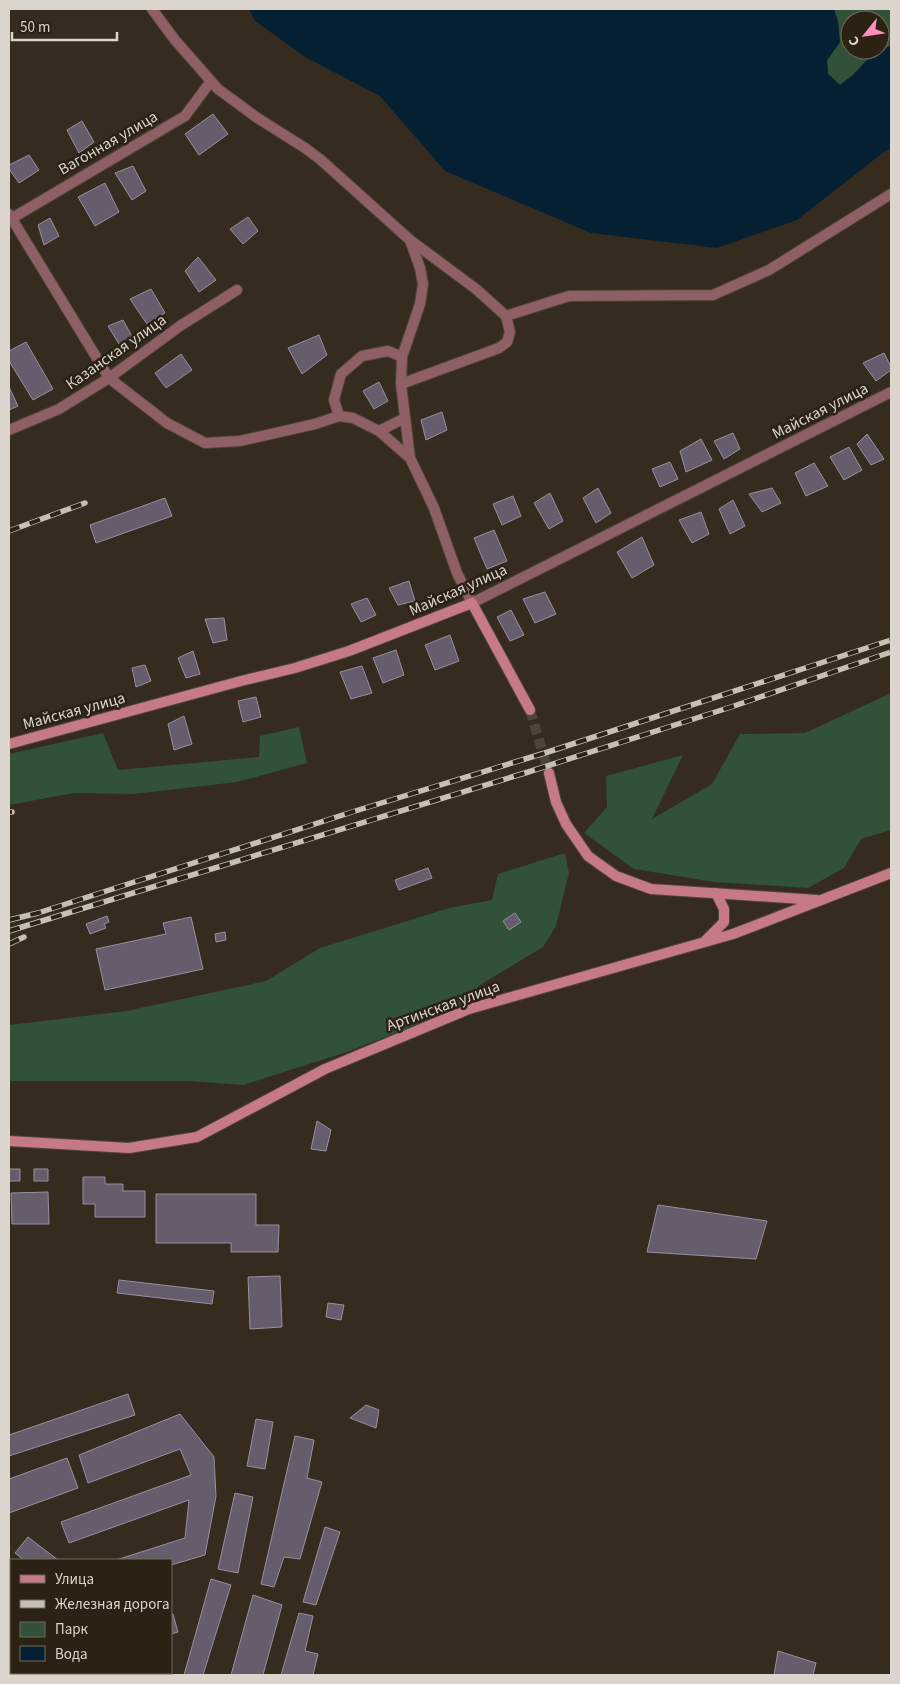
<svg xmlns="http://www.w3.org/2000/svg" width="900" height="1684" viewBox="0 0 900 1684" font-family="'Source Sans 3',sans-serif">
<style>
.green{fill:#315138;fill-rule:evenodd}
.water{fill:#052033}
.building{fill:#665c6c;stroke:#998fa0}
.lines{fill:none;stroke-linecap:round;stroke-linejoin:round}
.secondary-tunnel{stroke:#4e4438;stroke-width:10;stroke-dasharray:10 5;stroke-linecap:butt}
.street-casing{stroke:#50463a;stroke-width:12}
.secondary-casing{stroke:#50463a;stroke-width:12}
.street{stroke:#8f5f66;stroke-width:10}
.secondary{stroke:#c67a86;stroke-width:10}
.rail-casing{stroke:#c6bfb6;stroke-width:5.5}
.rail{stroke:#2b2214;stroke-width:4;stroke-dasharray:11;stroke-linecap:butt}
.labels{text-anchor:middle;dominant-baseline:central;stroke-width:5;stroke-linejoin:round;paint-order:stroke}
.street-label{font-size:16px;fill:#dcd5cd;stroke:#2b2214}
</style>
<rect width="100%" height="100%" fill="#352b1e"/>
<path class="green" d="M 834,9 L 891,9 L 891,45 L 866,61 L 853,75 L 840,85 L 828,74 L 827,60 L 840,42 L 838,22 ZM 850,20 L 880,20 L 880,50 L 850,50 Z
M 891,693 L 891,830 L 861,839 L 844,868 L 808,888 L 714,882 L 634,869 L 584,833 L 607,807 L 606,776 L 683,755 L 652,819 L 712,784 L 740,734 L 805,733 Z
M 299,727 L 307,763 L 237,782 L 134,794 L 74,793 L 9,805 L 9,754 L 103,733 L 118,770 L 259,757 L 260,736 Z
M 565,853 L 569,873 L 556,926 L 543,947 L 480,985 L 459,1008 L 347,1052 L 243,1085 L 189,1081 L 9,1081 L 9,1025 L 126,1011 L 266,981 L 320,948 L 449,908 L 492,900 L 498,874 Z"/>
<path class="water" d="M 249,9 L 834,9 L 838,22 L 840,42 L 827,60 L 828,74 L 840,85 L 853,75 L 866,61 L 891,45 L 891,148 L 885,151 L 797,220 L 717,248 L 591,233 L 445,171 L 380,96 L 305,57 L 254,20 Z"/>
<path class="building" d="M 213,114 L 228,134 L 199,155 L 185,134 Z
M 82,121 L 94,142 L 79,153 L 67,130 Z
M 29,155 L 39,170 L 19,183 L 9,169 L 9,165 Z
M 133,166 L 146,191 L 132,200 L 115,173 Z
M 105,183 L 119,212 L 95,226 L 78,197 Z
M 248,217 L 258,231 L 243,244 L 230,229 Z
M 50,218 L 59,236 L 44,245 L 38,225 Z
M 198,257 L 216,280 L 199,292 L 185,271 Z
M 151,289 L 165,313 L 147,324 L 130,299 Z
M 123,320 L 133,338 L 119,344 L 108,326 Z
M 319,335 L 327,355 L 302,374 L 288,348 Z
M 26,342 L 53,389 L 33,400 L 9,361 L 9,351 Z
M 884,353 L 891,367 L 891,370 L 876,381 L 863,363 Z
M 181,354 L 192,370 L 166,388 L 155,373 Z
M 379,382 L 388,401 L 374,409 L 363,391 Z
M 9,387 L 18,406 L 9,410 Z
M 442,412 L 447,430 L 426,440 L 421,420 Z
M 733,433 L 740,449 L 724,459 L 714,441 Z
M 867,434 L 884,459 L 871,465 L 857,444 Z
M 701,439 L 712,460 L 686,472 L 680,451 Z
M 849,447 L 862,470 L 844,480 L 830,457 Z
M 670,462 L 678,479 L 660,487 L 652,469 Z
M 814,463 L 828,486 L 806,496 L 795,473 Z
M 598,488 L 611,513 L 596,523 L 583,498 Z
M 772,488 L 781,503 L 762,512 L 749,494 Z
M 550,493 L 563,521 L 549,529 L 534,503 Z
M 513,496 L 521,516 L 502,525 L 493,504 Z
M 165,498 L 172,516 L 96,543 L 90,525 Z
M 733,500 L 745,526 L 730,534 L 719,509 Z
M 701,512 L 709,534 L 692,543 L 679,520 Z
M 494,530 L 507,561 L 487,569 L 474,538 Z
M 642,537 L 654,565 L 632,578 L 617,552 Z
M 409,581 L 415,601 L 398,605 L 389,588 Z
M 545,592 L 556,614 L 535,623 L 523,599 Z
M 367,598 L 376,615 L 361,622 L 351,604 Z
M 511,610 L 524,635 L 510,641 L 497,617 Z
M 224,618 L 227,640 L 213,643 L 205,619 Z
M 450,635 L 459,661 L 435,670 L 425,645 Z
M 396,650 L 404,675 L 383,683 L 373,658 Z
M 193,651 L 200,674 L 186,678 L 178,658 Z
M 145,665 L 151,681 L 136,687 L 132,668 Z
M 362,666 L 372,693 L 351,699 L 340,672 Z
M 256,697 L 261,717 L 243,722 L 238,701 Z
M 184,716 L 192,744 L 174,750 L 168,724 Z
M 428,868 L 432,878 L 399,890 L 395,880 Z
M 515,913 L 521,922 L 509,930 L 503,921 Z
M 107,916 L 109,922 L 104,924 L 106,928 L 90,934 L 86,924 Z
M 191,917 L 203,969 L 105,990 L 96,949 L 166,934 L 163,923 Z
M 225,932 L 226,940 L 216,942 L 215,934 Z
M 317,1121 L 331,1130 L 326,1151 L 311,1149 Z
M 9,1169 L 20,1169 L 20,1181 L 9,1181 Z
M 34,1169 L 48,1169 L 48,1181 L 34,1181 Z
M 83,1177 L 105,1177 L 105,1184 L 123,1184 L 123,1191 L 145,1191 L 145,1217 L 95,1217 L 95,1204 L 83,1204 Z
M 48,1192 L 49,1224 L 12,1224 L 11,1193 Z
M 156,1194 L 256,1194 L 256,1225 L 279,1225 L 278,1252 L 231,1252 L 231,1243 L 156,1243 Z
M 658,1205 L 767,1221 L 756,1259 L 647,1252 Z
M 280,1276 L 282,1327 L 250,1329 L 248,1277 Z
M 119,1280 L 214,1291 L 212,1304 L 117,1293 Z
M 328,1303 L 344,1305 L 341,1320 L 326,1317 Z
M 128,1394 L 135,1415 L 9,1456 L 9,1435 Z
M 366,1405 L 379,1410 L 376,1428 L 350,1418 Z
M 180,1414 L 214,1457 L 216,1496 L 205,1555 L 171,1565 L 171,1560 L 116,1560 L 185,1538 L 189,1500 L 69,1543 L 61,1522 L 191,1475 L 180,1449 L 88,1483 L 79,1455 Z
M 256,1419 L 273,1422 L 265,1469 L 247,1466 Z
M 295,1436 L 314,1440 L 307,1478 L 322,1482 L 300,1559 L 284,1557 L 274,1587 L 261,1584 Z
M 67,1458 L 78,1488 L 9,1513 L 9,1479 Z
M 235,1493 L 253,1497 L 238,1573 L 218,1569 Z
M 325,1527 L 340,1532 L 316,1605 L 303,1602 Z
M 28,1537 L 58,1560 L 24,1560 L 15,1553 Z
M 211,1579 L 231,1585 L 203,1675 L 184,1675 Z
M 253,1595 L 282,1605 L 263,1675 L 231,1675 Z
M 299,1613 L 313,1616 L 305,1651 L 318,1654 L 313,1675 L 281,1675 Z
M 173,1614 L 178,1632 L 171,1634 L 171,1615 Z
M 778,1651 L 816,1663 L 813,1675 L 774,1675 Z
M 108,1673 L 161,1673 L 154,1675 L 101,1675 Z"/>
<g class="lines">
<path class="secondary-tunnel" d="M 530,710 L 549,773"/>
<g class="street-casing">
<path id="street" d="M 152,9 L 175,40 L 218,89 L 256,117 L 305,148 L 321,160 L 410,240 L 420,268 L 423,284 L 420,304 L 402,357 L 401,384 L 410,458 L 434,508 L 457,573 L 472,603 L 891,392
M 9,214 L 109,378 L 167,423 L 205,443 L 240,441 L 315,424 L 339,416 L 353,418 L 379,431 L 410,458
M 9,220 L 185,116 L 211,81
M 506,316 L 569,296 L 713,295 L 769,270 L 891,194
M 401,384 L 499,348 L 507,342 L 510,332 L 506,316 L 476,289 L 410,240
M 339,416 L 334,400 L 341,374 L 362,356 L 388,351 L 402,357
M 9,430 L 59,409 L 109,378 L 180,326 L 237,290
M 379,431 L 405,418"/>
</g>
<g class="secondary-casing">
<path id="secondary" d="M 9,744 L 241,681 L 295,668 L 349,651 L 472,603 L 530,710
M 549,773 L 556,802 L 566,824 L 588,856 L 616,876 L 651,889 L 817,900
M 705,941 L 724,922 L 724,909 L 716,893
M 9,1141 L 129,1148 L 197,1137 L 325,1069 L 469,1009 L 733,934 L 891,873"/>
</g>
<use href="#street" class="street"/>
<use href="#secondary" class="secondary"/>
<g class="rail-casing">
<path id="rail" d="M 9,531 L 85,503
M 9,812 L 12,812
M 9,920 L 38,913 L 352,812 L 548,752 L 891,640
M 9,931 L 525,773 L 731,707 L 891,652
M 9,944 L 24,937"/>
</g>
<use href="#rail" class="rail"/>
</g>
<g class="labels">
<g class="street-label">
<text transform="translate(108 143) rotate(-30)">Вагонная улица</text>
<text transform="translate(116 352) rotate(-35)">Казанская улица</text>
<text transform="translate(820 411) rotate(-27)">Майская улица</text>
<text transform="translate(458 590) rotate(-24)">Майская улица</text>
<text transform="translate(74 711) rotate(-15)">Майская улица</text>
<text transform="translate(443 1006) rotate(-20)">Артинская улица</text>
</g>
</g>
<rect width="900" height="1684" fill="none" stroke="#dcd5cd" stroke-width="20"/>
<rect x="10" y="1559" width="162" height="115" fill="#2b2214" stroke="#726a5e"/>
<rect x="20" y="1575" width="25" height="8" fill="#c67a86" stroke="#726a5e"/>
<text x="55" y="1584" font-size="15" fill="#dcd5cd">Улица</text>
<rect x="20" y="1600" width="25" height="8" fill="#c6bfb6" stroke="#726a5e"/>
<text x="55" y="1609" font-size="15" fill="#dcd5cd">Железная дорога</text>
<rect x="20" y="1622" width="25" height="15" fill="#315138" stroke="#726a5e"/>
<text x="55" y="1634" font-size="15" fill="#dcd5cd">Парк</text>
<rect x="20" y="1646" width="25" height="15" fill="#052033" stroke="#726a5e"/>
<text x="55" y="1659" font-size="15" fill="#dcd5cd">Вода</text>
<g transform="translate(865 35) rotate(240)"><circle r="24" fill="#2b2214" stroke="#726a5e"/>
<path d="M0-4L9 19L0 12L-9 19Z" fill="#fe8ebc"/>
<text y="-8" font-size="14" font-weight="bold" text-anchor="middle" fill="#dcd5cd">С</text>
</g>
<path d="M12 32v8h105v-8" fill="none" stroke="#dcd5cd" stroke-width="2.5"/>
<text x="20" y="32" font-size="15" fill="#dcd5cd" stroke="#2b2214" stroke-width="4" paint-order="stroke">50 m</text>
</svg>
